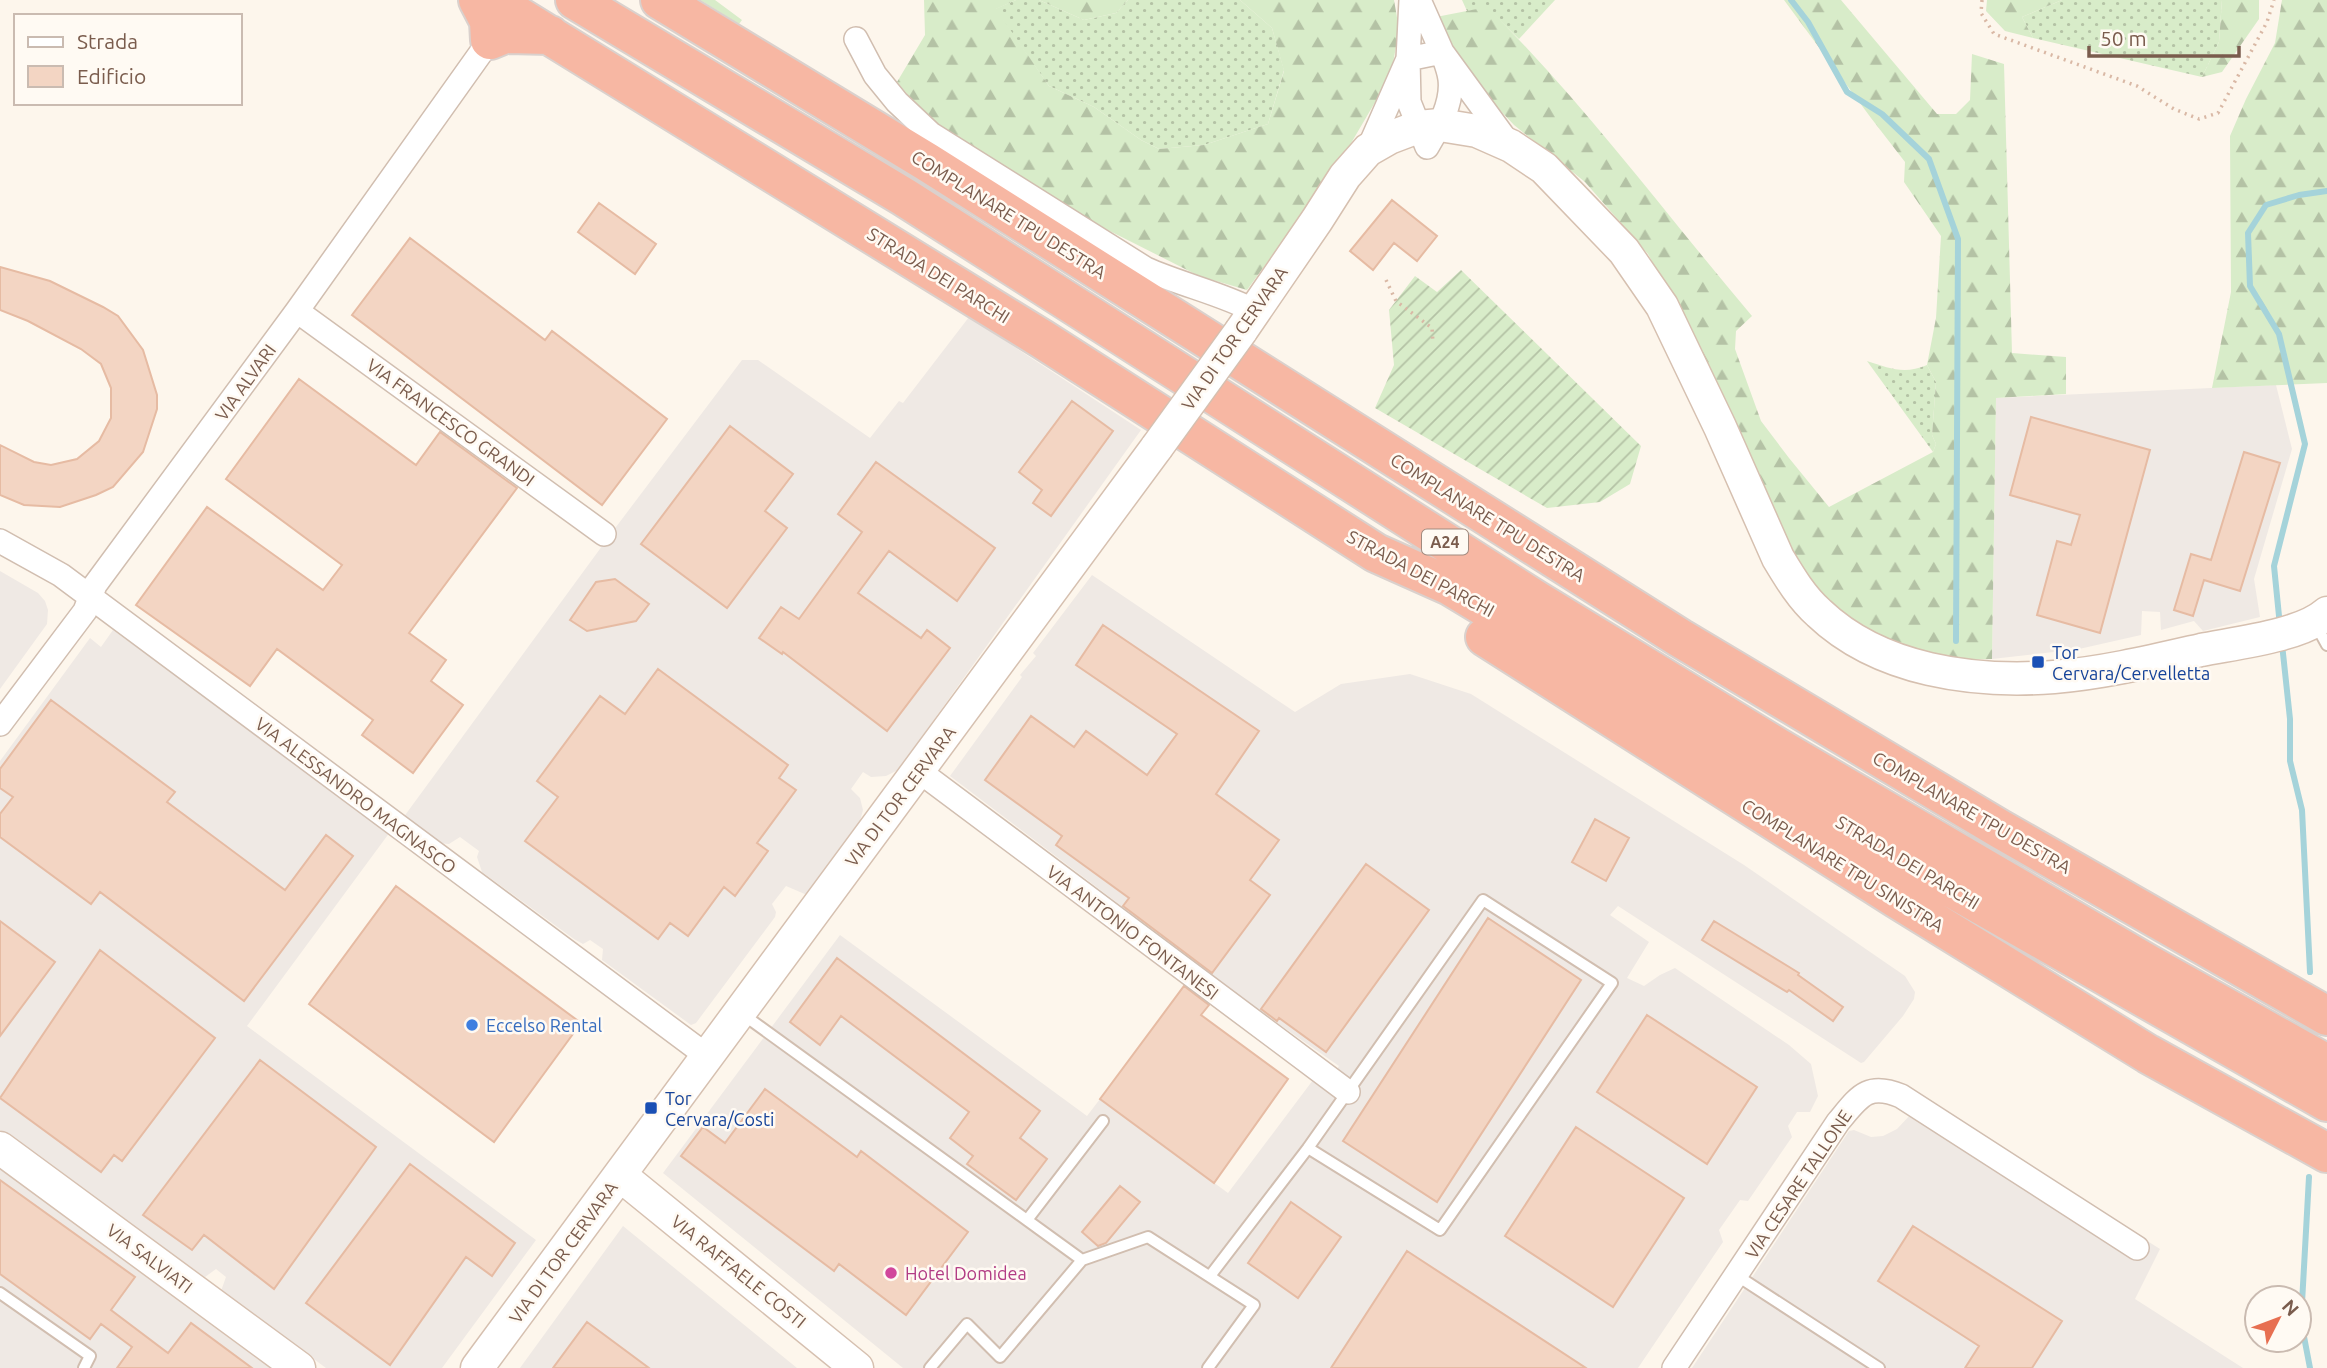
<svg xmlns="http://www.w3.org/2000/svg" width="2327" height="1368" viewBox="0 0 2327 1368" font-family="Ubuntu,sans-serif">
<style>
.industrial{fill:#efe9e4}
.grass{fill:url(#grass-dots)}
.forest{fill:url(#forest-firs)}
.garden{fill:url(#garden-furrows)}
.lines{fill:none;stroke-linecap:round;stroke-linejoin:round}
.stream{stroke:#a5d3da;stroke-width:6}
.building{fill:#f3d5c3;stroke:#e6bba3;stroke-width:2}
.lane-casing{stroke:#d1beb0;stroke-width:14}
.street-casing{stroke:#d1beb0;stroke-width:26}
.secondary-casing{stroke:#d6c0b0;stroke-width:35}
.highway-casing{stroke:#dad1cd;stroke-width:42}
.path{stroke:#d9b8a5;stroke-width:3.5;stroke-dasharray:2 5;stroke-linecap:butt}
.lane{stroke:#fff;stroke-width:10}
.street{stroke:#fff;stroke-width:23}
.secondary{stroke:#fff;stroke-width:32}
.highway{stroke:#f7b7a3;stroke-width:38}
.secondary-bridge-casing{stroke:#d6c0b0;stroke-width:35;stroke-linecap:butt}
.secondary-bridge{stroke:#fff;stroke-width:32}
.transit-dot{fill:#1a4fb4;stroke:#fffaf3;stroke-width:2.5}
.shop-dot{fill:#3f7fe0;stroke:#fffaf3;stroke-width:2.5}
.hotel-dot{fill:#d1479c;stroke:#fffaf3;stroke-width:2.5}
.labels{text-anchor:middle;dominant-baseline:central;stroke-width:5;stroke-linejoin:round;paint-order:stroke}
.shield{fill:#fffaf3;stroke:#a28b7f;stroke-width:2}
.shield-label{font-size:16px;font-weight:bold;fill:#7a5c4d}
.street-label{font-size:18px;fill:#7a5c4d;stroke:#fffaf3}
.transit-label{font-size:18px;fill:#164399;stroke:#fffaf3;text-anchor:start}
.shop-label{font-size:18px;fill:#366cbe;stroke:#fffaf3;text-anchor:start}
.hotel-label{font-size:18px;fill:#b23c85;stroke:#fffaf3;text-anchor:start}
</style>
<defs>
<pattern id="grass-dots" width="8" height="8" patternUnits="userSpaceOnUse" patternTransform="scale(1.75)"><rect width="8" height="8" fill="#d8ecc9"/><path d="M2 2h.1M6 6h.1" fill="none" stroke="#b4c2a5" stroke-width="1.8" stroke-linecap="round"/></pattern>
<pattern id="forest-firs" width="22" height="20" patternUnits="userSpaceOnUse" patternTransform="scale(1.75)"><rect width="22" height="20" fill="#d8ecc9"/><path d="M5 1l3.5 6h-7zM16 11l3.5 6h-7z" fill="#b4c2a5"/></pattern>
<pattern id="garden-furrows" width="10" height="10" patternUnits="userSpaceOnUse" patternTransform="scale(1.75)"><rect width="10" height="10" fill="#d8ecc9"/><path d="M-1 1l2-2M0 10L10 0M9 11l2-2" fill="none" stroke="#b4c2a5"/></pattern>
</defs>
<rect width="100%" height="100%" fill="#fdf6ec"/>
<path class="industrial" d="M 969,317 L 1141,430 L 898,770 L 886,776 L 871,777 L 863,772 L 851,789 L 860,798 L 863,810 L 860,821 L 807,895 L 786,886 L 772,904 L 776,912 L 775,917 L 696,1023 L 691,1025 L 602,960 L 603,949 L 590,940 L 583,944 L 574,939 L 482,872 L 477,857 L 479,851 L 460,837 L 449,844 L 437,843 L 403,818 L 616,527 L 742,360 L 758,360 L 870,438 L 899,401 L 903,403 Z
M 2276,385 L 2292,449 L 2254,579 L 2260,617 L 2203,631 L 2194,621 L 2161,630 L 2160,612 L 2142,611 L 2141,635 L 2079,649 L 1992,659 L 1996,398 Z
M 0,571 L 38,593 L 45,601 L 48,610 L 47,624 L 0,689 Z
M 1092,575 L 1295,712 L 1341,684 L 1410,674 L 1471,694 L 1744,865 L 1905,976 L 1915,992 L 1914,999 L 1903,1016 L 1864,1062 L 1861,1063 L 1618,906 L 1610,915 L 1649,942 L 1627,978 L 1644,986 L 1660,975 L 1675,968 L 1789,1045 L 1811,1064 L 1818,1096 L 1810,1112 L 1797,1112 L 1788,1126 L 1792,1137 L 1748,1201 L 1740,1200 L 1719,1230 L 1723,1242 L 1638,1368 L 903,1368 L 663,1173 L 840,935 L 1087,1116 L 1100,1099 L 1228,1193 L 1313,1080 L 1331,1079 L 1339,1066 L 1260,1011 L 950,776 L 1022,677 L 1020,675 L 1036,656 L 1033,653 Z
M 113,630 L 390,832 L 247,1026 L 536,1240 L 442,1368 L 326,1368 L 221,1291 L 226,1277 L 216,1269 L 205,1277 L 0,1130 L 0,761 L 90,638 L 101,647 Z
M 1937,1107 L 2160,1249 L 2135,1299 L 2243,1368 L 1692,1368 L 1849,1131 L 1854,1130 L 1871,1137 L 1883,1136 L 1897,1129 L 1912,1113 Z
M 0,1164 L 275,1368 L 0,1368 Z
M 623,1226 L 797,1368 L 520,1368 Z"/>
<path class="grass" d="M 1016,0 L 1039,0 L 1084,20 L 1116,13 L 1128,0 L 1240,0 L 1272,28 L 1284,70 L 1268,124 L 1204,145 L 1159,149 L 1141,140 L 1094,107 L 1049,86 L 995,9 Z
M 1462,0 L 1555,0 L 1519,39 L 1487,8 L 1467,11 Z
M 2062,0 L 2222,0 L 2219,42 L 2202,77 L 2033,38 L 2022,17 Z
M 1867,361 C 1889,368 1904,375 1927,365 L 1936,382 L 1932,435 L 1936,444 L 1933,452 Z"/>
<path class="forest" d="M 700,0 L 715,0 L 742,20 L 739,24 Z
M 924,0 L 1016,0 L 996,9 L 1049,86 L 1094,107 L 1141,140 L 1159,149 L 1204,145 L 1268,124 L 1284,71 L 1272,28 L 1240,0 L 1394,0 L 1399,29 L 1391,75 L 1340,162 L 1247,290 L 1199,276 L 1078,215 L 933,124 L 897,82 L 925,35 Z
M 1039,0 L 1128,0 L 1116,13 L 1084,20 Z
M 1784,0 L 1841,0 L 1937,114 L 1956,114 L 1970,100 L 1972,54 L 2004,64 L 2012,353 L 2066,357 L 2066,394 L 1996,398 L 1992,659 L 1951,660 L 1888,641 L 1830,604 L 1787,550 L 1689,329 L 1648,254 L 1585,182 L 1514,125 L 1477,86 L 1436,17 L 1487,7 C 1584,103 1664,212 1752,316 L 1736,331 L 1735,349 L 1761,421 L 1789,458 L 1829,507 L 1933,452 L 1936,444 L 1932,435 L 1936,382 L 1927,365 L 1936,318 L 1941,236 L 1904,182 L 1905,162 L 1871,118 Z
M 1987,0 L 2062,0 L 2022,17 L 2033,38 L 2005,31 L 1986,11 Z
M 2222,0 L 2259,0 L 2259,19 L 2222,72 L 2202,77 L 2219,42 Z
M 2282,0 L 2327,0 L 2327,383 L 2212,388 L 2231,292 L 2230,136 L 2246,99 L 2275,43 Z"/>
<path class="garden" d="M 1461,270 L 1641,446 L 1630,484 L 1600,502 L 1547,508 L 1375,408 L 1394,365 L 1389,310 L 1415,276 L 1437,292 Z"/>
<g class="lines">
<path class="stream" d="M 1791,0 L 1808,22 L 1847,92 L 1882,114 L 1929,159 L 1958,239 L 1956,641
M 2280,626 L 2274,566 L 2305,444 L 2279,334 L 2250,286 L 2248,233 L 2266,205 L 2299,195 L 2327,191
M 2282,644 L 2290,719 L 2290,761 L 2302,810 L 2310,972
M 2309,1177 L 2301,1321 L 2310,1368"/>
</g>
<path class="building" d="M 1392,200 L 1437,236 L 1417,261 L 1394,243 L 1373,270 L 1350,251 Z
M 599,203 L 656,244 L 635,274 L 578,232 Z
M 410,238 L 545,340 L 552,331 L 667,419 L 602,505 L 352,315 Z
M 0,267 L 50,281 L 103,307 L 118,316 L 143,350 L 157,395 L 157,409 L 143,452 L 113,487 L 96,495 L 60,507 L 24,505 L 0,495 L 0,445 L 34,462 L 51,465 L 77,459 L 99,441 L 111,418 L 111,388 L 101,364 L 81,349 L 28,321 L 0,310 Z
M 299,379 L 416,465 L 440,432 L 517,488 L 409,633 L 446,660 L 431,681 L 463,705 L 413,773 L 362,735 L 373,720 L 277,649 L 250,686 L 136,605 L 207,507 L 323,590 L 342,565 L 226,479 Z
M 1072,401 L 1113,431 L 1051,516 L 1033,503 L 1042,490 L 1019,472 Z
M 2031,417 L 2150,450 L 2100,633 L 2037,615 L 2057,541 L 2071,545 L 2080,515 L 2010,495 Z
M 730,426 L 793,474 L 765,511 L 787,528 L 727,608 L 641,544 Z
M 2244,452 L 2280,463 L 2240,591 L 2204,580 L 2193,616 L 2174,610 L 2191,554 L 2211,560 Z
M 876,462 L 995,548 L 957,601 L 889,551 L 858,593 L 921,638 L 927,630 L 950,648 L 887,731 L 783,652 L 782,654 L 759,638 L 781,607 L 799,619 L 862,532 L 838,514 Z
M 615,579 L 649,604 L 636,621 L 587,631 L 570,620 L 596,582 Z
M 1103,625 L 1259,731 L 1216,794 L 1279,840 L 1250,880 L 1270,895 L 1212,973 L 1123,906 L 1129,898 L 1056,845 L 1062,836 L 985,780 L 1031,716 L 1074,747 L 1086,731 L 1147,775 L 1177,734 L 1076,665 Z
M 658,669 L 788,765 L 779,778 L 796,790 L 757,843 L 768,851 L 735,896 L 724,887 L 688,936 L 670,923 L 658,939 L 525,841 L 558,797 L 537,781 L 600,696 L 625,714 Z
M 51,700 L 175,792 L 167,802 L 285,890 L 326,835 L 353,856 L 244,1001 L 100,892 L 91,904 L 0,837 L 0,814 L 13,797 L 0,788 L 0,769 Z
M 1595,819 L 1629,838 L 1606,881 L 1572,862 Z
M 1366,864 L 1429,910 L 1326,1052 L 1279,1018 L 1277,1021 L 1261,1009 Z
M 396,886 L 581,1023 L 494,1142 L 309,1004 Z
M 1488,918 L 1581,980 L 1437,1202 L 1343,1141 Z
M 0,921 L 55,962 L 0,1036 Z
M 1714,921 L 1799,973 L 1798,975 L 1843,1007 L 1833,1021 L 1789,990 L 1787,992 L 1702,940 Z
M 100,950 L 215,1038 L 122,1161 L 114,1155 L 101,1172 L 0,1098 Z
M 837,958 L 1040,1111 L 1020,1138 L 1047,1159 L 1016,1200 L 967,1164 L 973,1156 L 950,1138 L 969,1112 L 841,1016 L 820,1045 L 790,1022 Z
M 1184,986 L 1209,1005 L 1201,1015 L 1288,1079 L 1214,1183 L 1100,1099 Z
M 1647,1015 L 1757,1087 L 1707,1164 L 1597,1092 Z
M 260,1060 L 376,1147 L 274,1289 L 204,1235 L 192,1250 L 143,1215 Z
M 765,1089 L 857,1157 L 861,1151 L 968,1232 L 906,1315 L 839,1264 L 834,1271 L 681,1156 L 703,1127 L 725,1143 Z
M 1576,1127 L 1684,1198 L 1613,1307 L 1505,1236 Z
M 410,1164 L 515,1243 L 492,1276 L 466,1257 L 390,1365 L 306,1303 Z
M 0,1180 L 135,1277 L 111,1310 L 168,1353 L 191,1323 L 252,1368 L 117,1368 L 132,1347 L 101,1324 L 90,1339 L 0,1274 Z
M 1120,1186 L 1140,1202 L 1106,1243 L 1098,1246 L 1082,1232 Z
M 1291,1202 L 1341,1237 L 1298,1298 L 1248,1263 Z
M 1913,1226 L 2062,1321 L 2032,1368 L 1965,1368 L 1979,1346 L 1878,1281 Z
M 1407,1251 L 1586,1368 L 1331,1368 Z
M 587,1322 L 649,1368 L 553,1368 Z"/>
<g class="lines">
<g class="lane-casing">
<path id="lane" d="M 2316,625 L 2327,645
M 741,1013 L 1082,1260
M 1027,1220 L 1103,1121
M 1736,1275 L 1879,1368
M 1210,1276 L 1308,1148 L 1483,900 L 1612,983 L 1440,1230 L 1308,1148
M 0,1293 L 90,1356 L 84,1368
M 930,1368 L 967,1324 L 1000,1357 L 1082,1260 L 1148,1237 L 1254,1305 L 1208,1368"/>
</g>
<g class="street-casing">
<path id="street" d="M 1419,0 L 1442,52 L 1509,144
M 856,39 L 875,75 L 897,102 L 931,134 L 1146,269 C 1182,285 1220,293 1255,311
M 1442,52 C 1445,61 1449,70 1450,79 C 1453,103 1439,127 1427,147 L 1409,102 L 1408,59 Z
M 1368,150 L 1408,59 L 1411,0
M 297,311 L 604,534
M 0,541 L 61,575 L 707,1056
M 0,724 L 85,611 L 95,585 L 297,311 L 490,40
M 919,771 L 1348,1092
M 1674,1368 L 1838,1122 C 1859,1097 1867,1082 1901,1096 L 2137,1248"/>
</g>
<g class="secondary-casing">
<path id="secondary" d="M 1241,331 L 1317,220 L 1345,176 L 1368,150 L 1389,138 L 1418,127 L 1440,125 L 1477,131 L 1511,146 L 1544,168 L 1624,251 L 1662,306 L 1720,427 L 1778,558 C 1790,578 1802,598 1819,613 C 1880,671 1974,683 2054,677 C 2103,673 2153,661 2201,650 C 2236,643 2301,636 2327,613
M 0,1148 L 299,1368
M 620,1175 L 857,1368
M 477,1368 L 1157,447"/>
</g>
<g class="highway-casing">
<path id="highway" d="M 478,0 L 489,21 L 490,40 L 505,34 L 550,35
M 492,0 L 1042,339 L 1376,553 L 1450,586 L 1918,869 L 2327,1102
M 575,0 L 904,197 L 1536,600 L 1777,747 L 2148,964 L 2327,1064
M 660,0 L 927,162 L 1680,638 L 2000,829 L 2327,1016
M 1485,637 L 1897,899 L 2148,1054 L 2327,1153"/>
</g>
<path class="path" d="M 1982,0 L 1981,13 L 1994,34 L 2137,86 L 2174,109 L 2199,119 L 2218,113 L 2267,22 L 2274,0
M 1386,280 L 1396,301 L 1432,328 L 1433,343"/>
<use href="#lane" class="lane"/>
<use href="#street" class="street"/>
<use href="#secondary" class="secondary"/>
<use href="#highway" class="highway"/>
<g class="secondary-bridge-casing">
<path id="secondary-bridge" d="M 1157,447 L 1241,331"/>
</g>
<use href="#secondary-bridge" class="secondary-bridge"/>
</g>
<g class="transit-dot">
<rect x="2031" y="655" width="14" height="14" rx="3.5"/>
<rect x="644" y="1101" width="14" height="14" rx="3.5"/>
</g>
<circle class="shop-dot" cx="472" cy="1025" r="7"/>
<circle class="hotel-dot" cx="891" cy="1273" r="7"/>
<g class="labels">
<rect class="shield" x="1422" y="529.5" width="46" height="25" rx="5"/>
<g class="shield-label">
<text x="1445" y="542">A24</text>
</g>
<g class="street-label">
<text transform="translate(1009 214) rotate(32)">COMPLANARE TPU DESTRA</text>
<text transform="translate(939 275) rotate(32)">STRADA DEI PARCHI</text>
<text transform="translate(1234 338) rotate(-55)">VIA DI TOR CERVARA</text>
<text transform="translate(245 382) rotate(-54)">VIA ALVARI</text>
<text transform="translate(451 422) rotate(36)">VIA FRANCESCO GRANDI</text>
<text transform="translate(1488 517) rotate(32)">COMPLANARE TPU DESTRA</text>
<text transform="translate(1421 573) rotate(28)">STRADA DEI PARCHI</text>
<text transform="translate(356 795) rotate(37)">VIA ALESSANDRO MAGNASCO</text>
<text transform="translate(900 796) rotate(-53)">VIA DI TOR CERVARA</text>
<text transform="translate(1972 812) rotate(30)">COMPLANARE TPU DESTRA</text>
<text transform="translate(1908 862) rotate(31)">STRADA DEI PARCHI</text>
<text transform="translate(1843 865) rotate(32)">COMPLANARE TPU SINISTRA</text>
<text transform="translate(1133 932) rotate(37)">VIA ANTONIO FONTANESI</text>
<text transform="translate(1798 1184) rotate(-56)">VIA CESARE TALLONE</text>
<text transform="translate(563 1252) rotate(-54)">VIA DI TOR CERVARA</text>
<text transform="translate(150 1258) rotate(37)">VIA SALVIATI</text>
<text transform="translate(739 1271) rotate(39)">VIA RAFFAELE COSTI</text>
</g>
<g class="transit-label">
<text x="2052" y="652">Tor<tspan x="2052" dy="21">Cervara/Cervelletta</tspan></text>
<text x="665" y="1098">Tor<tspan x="665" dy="21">Cervara/Costi</tspan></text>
</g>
<g class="shop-label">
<text x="486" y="1025">Eccelso Rental</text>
</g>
<g class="hotel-label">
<text x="905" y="1273">Hotel Domidea</text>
</g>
</g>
<rect x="14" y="14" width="228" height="91" fill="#fffaf3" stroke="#cabbb1" stroke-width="2"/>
<rect x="28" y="37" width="35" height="10" fill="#ffffff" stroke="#cabbb1" stroke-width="2"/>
<text x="77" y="49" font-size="21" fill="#7a5c4d">Strada</text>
<rect x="28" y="66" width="35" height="21" fill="#f3d5c3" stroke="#cabbb1" stroke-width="2"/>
<text x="77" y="84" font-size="21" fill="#7a5c4d">Edificio</text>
<g transform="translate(2278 1319) rotate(48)"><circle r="33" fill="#fffaf3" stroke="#cabbb1" stroke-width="2"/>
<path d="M0-5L12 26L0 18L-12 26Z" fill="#e76f51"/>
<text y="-10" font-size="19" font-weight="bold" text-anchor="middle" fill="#7a5c4d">N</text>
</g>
<path d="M2089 46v10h150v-10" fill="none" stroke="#7a5c4d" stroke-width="3.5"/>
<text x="2100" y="46" font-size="21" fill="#7a5c4d" stroke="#fffaf3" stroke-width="5" paint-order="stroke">50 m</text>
</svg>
